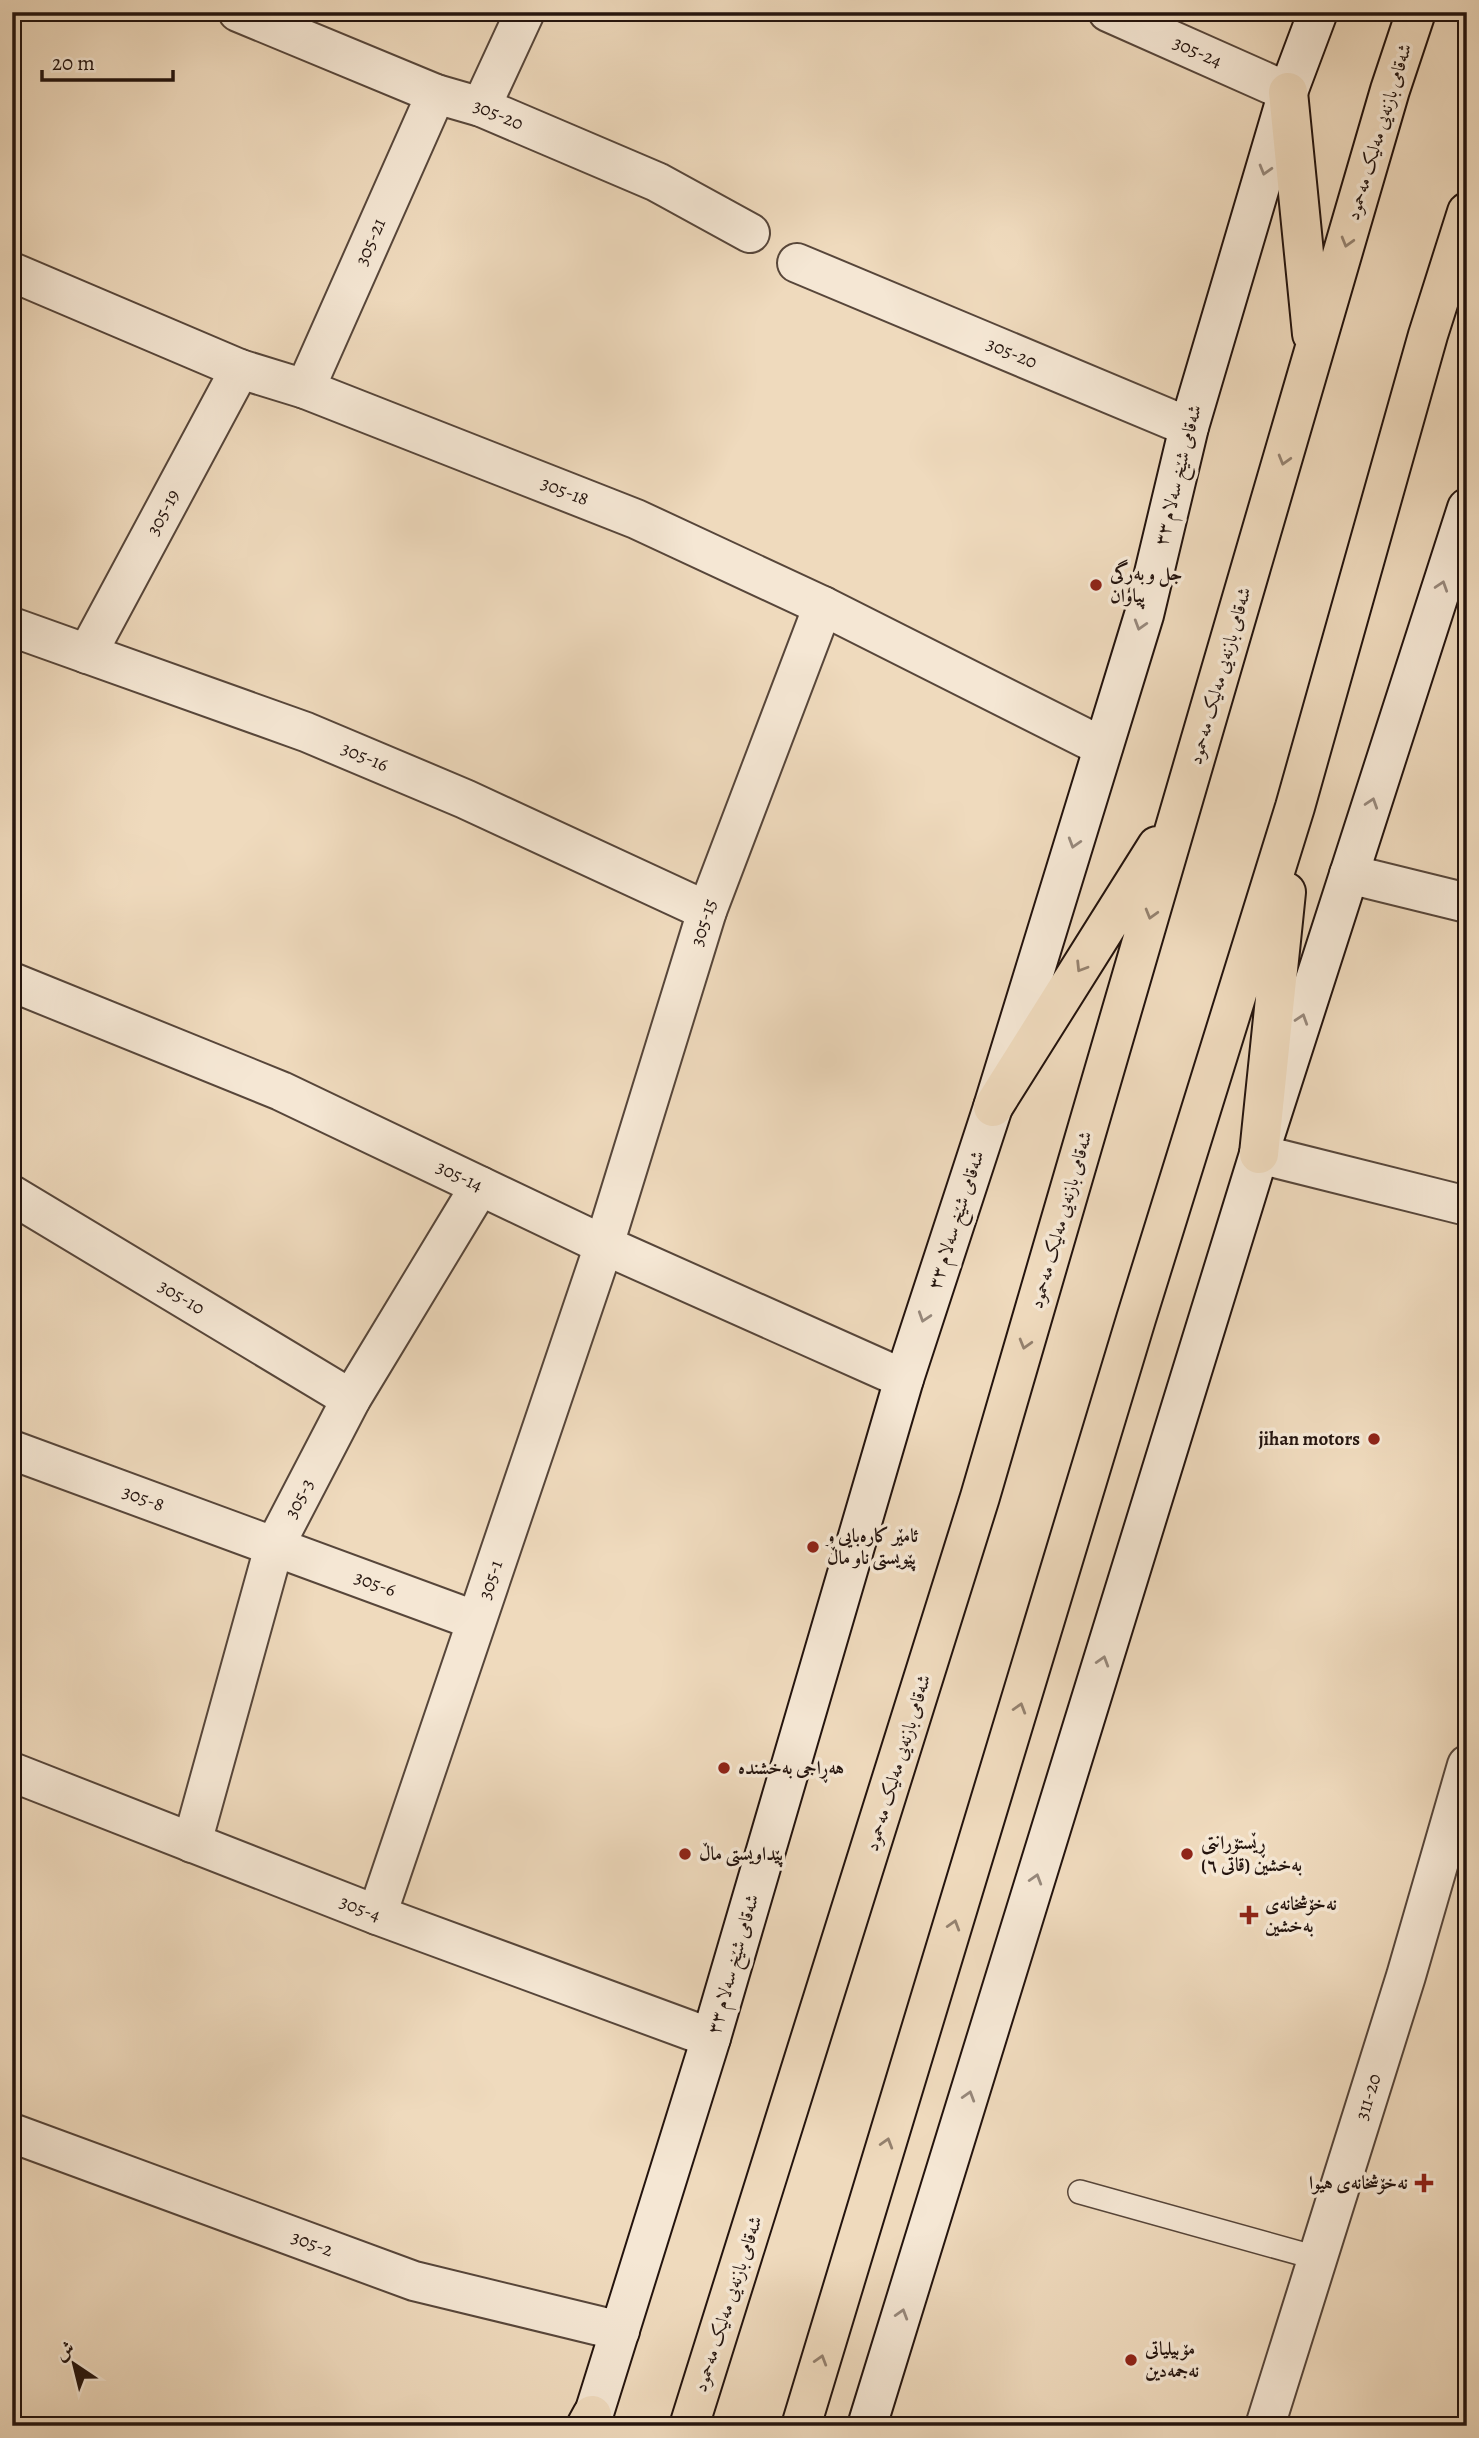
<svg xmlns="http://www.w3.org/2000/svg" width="1479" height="2438" viewBox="0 0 1479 2438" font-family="Alegreya,Amiri,serif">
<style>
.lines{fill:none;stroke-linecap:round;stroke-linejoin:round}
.lane-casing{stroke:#57463a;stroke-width:26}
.street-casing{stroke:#57463a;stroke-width:42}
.secondary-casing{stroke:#24140e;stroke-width:42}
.primary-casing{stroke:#24140e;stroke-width:42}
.highway-casing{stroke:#24140e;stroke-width:42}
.lane{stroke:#f5e7d4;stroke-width:23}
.street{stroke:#f5e7d4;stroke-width:38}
.secondary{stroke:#f5e7d4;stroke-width:38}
.primary{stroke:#efdabd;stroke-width:38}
.highway{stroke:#efdabd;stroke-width:38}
.oneway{stroke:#97887b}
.oneway2{stroke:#94816e}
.poi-dot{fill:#8f2418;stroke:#f5e7d4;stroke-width:2.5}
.labels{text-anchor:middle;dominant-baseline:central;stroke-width:7;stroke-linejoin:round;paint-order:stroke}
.street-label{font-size:19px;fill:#24140e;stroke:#f5e7d4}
.poi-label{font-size:19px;font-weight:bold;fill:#24140e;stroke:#f5e7d4;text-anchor:start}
</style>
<rect width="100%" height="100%" fill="#efdabd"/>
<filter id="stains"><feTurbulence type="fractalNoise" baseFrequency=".00286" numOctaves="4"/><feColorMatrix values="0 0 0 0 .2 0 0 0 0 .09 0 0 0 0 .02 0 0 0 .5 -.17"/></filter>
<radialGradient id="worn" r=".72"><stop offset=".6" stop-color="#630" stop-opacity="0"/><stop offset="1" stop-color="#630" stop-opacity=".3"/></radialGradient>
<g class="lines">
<g class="lane-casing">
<path id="lane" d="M 1080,2192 L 1317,2258"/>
</g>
<g class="street-casing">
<g id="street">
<path id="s1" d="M 238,12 L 436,94 L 481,107 L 657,182 L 750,233"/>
<path id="s2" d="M 1108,12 L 1288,92"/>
<path d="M 481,107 L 525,12"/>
<path id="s3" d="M 797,263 L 1189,427"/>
<path id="s4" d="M 12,272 L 240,369 L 305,389 L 636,519 L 823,606 L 1103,747"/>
<path id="s5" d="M 305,389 L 436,94"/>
<path id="s6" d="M 12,627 L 306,732 L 465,799 L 707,911"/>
<path id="s7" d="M 87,654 L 240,369"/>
<path d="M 1349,874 L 1467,903"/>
<path id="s8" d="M 12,982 L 281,1091 L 604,1245 L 904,1379"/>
<path d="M 1259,1154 L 1467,1206"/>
<path id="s9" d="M 12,1195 L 351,1399"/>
<path id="s10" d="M 12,1450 L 474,1620"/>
<path id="s11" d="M 12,1772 L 377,1915 L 711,2038"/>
<path id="s12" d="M 192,1843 L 274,1547 L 351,1399 L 480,1186"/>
<path id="s13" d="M 377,1915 L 604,1245 L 707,911 L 823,606"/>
<path id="s14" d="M 12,2133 L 414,2281 L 620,2331"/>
<path id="s15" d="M 1265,2426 L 1406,1976 L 1467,1765"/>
</g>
</g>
<g class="secondary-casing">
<path id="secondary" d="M 590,2426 L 711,2038 L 904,1379 L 993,1107 L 1144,615 L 1189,427 L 1288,92 L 1318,12
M 867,2426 L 1259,1154 L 1467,508"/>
</g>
<g class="primary-casing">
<path id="primary" d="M 586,2426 L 592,2415"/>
</g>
<g class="highway-casing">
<path id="highway" d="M 1288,92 L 1312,334
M 993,1107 L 1157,846
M 1259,1154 L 1286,892
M 690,2423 L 980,1497 L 1390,90 L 1416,12
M 801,2426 L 1136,1319 L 1295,807 L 1428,335 L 1467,212"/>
</g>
<use href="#lane" class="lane"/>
<use href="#street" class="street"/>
<use href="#secondary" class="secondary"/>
<use href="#primary" class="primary"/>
<use href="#highway" class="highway"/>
</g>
<defs><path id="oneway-chevron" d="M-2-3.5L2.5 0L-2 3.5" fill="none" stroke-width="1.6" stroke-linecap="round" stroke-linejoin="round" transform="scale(1.75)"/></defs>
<g class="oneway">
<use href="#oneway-chevron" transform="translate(1265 170) rotate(106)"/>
<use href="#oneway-chevron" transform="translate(1442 586) rotate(-72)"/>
<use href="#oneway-chevron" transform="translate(1140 625) rotate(107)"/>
<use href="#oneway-chevron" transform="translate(1372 803) rotate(-72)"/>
<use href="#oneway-chevron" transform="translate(1074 843) rotate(107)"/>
<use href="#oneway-chevron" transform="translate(1302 1019) rotate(-72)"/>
<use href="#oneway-chevron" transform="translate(924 1317) rotate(108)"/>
<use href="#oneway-chevron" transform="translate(1103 1661) rotate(-73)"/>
<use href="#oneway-chevron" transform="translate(1036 1879) rotate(-73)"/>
<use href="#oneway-chevron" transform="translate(969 2096) rotate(-73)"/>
<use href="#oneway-chevron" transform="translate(902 2314) rotate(-73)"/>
</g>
<g class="oneway2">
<use href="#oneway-chevron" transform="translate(1347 242) rotate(106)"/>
<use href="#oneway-chevron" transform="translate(1284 460) rotate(106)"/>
<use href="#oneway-chevron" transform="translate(1151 914) rotate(106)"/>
<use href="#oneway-chevron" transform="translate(1081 967) rotate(122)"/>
<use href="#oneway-chevron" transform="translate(1025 1344) rotate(106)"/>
<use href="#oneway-chevron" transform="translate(1020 1708) rotate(-73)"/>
<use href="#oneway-chevron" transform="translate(954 1925) rotate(-73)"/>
<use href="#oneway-chevron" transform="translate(887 2143) rotate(-73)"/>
<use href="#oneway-chevron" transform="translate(821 2360) rotate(-73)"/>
</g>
<g class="poi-dot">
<circle cx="1096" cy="585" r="7"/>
<circle cx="1374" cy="1439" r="7"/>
<circle cx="813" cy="1547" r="7"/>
<circle cx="724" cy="1768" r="7"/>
<circle cx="685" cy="1854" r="7"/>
<circle cx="1187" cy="1854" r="7"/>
<path d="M1245.5 1904.5h7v7h7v7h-7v7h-7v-7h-7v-7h7z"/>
<path d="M1420.5 2172.5h7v7h7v7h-7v7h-7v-7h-7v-7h7z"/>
<circle cx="1131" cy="2360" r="7"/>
</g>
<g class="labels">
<g class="street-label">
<text stroke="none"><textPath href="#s2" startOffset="98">305-24</textPath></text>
<text stroke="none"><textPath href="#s1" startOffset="280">305-20</textPath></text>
<text transform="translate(1379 132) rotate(-73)">شەقامی بازنەیی مەلیک مەحمود</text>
<text stroke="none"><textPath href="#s5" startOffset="161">305-21</textPath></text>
<text stroke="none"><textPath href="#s3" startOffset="233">305-20</textPath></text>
<text transform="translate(1178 475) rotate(-76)">شەقامی شێخ سەلام ٣٣</text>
<text stroke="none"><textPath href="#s4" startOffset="595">305-18</textPath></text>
<text stroke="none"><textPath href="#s7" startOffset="161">305-19</textPath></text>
<text transform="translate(1220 676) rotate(-74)">شەقامی بازنەیی مەلیک مەحمود</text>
<text stroke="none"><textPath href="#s6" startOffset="376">305-16</textPath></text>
<text stroke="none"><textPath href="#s13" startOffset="1045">305-15</textPath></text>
<text stroke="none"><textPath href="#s8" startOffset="488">305-14</textPath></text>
<text transform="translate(956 1220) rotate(-72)">شەقامی شێخ سەلام ٣٣</text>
<text transform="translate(1061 1220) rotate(-74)">شەقامی بازنەیی مەلیک مەحمود</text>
<text stroke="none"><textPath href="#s9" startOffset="198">305-10</textPath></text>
<text stroke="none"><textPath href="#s10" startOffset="140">305-8</textPath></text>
<text stroke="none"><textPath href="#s12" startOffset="362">305-3</textPath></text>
<text stroke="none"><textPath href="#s13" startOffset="354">305-1</textPath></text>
<text stroke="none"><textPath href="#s10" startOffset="387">305-6</textPath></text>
<text transform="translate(898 1763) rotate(-73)">شەقامی بازنەیی مەلیک مەحمود</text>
<text stroke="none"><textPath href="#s11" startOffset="374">305-4</textPath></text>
<text transform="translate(733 1964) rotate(-74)">شەقامی شێخ سەلام ٣٣</text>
<text stroke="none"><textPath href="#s15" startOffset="345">311-20</textPath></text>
<text stroke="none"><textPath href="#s14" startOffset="320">305-2</textPath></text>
<text transform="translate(728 2304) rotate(-72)">شەقامی بازنەیی مەلیک مەحمود</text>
</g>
<g class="poi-label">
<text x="1110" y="574">جل و بەرگی<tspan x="1110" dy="22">پیاوان</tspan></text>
<text x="1360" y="1439" text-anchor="end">jihan motors</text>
<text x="827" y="1536">ئامێر کارەبایی و<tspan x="827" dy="22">پێویستی ناو ماڵ</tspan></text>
<text x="738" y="1768">هەڕاجی بەخشندە</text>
<text x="1201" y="1843">ڕێستۆرانتی<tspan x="1201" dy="22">بە‌خشین (قاتی ٦)</tspan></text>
<text x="699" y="1854">پێداویستی ماڵ</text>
<text x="1265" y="1904">نەخۆشخانەی<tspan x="1265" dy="22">بەخشین</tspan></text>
<text x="1408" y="2183" text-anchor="end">نەخۆشخانەی هیوا</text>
<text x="1145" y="2349">مۆبیلیاتی<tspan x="1145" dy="22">نەجمەدین</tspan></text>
</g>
</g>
<rect width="1479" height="2438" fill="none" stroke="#efdabd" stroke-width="42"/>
<rect x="14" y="14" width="1451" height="2410" fill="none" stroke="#24140e" stroke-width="3.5"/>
<rect x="21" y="21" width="1437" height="2396" fill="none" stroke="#24140e" stroke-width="2"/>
<g transform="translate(74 2364) rotate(325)" stroke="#f5e7d4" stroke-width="5" paint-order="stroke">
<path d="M0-5L12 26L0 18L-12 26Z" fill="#24140e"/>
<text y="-10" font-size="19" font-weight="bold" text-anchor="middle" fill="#24140e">ش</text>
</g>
<path d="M42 70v10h131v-10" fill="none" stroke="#24140e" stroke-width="3.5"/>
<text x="52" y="70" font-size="21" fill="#24140e" stroke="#f5e7d4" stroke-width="5" paint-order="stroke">20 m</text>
<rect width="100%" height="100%" filter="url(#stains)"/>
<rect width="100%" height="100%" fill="url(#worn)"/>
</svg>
